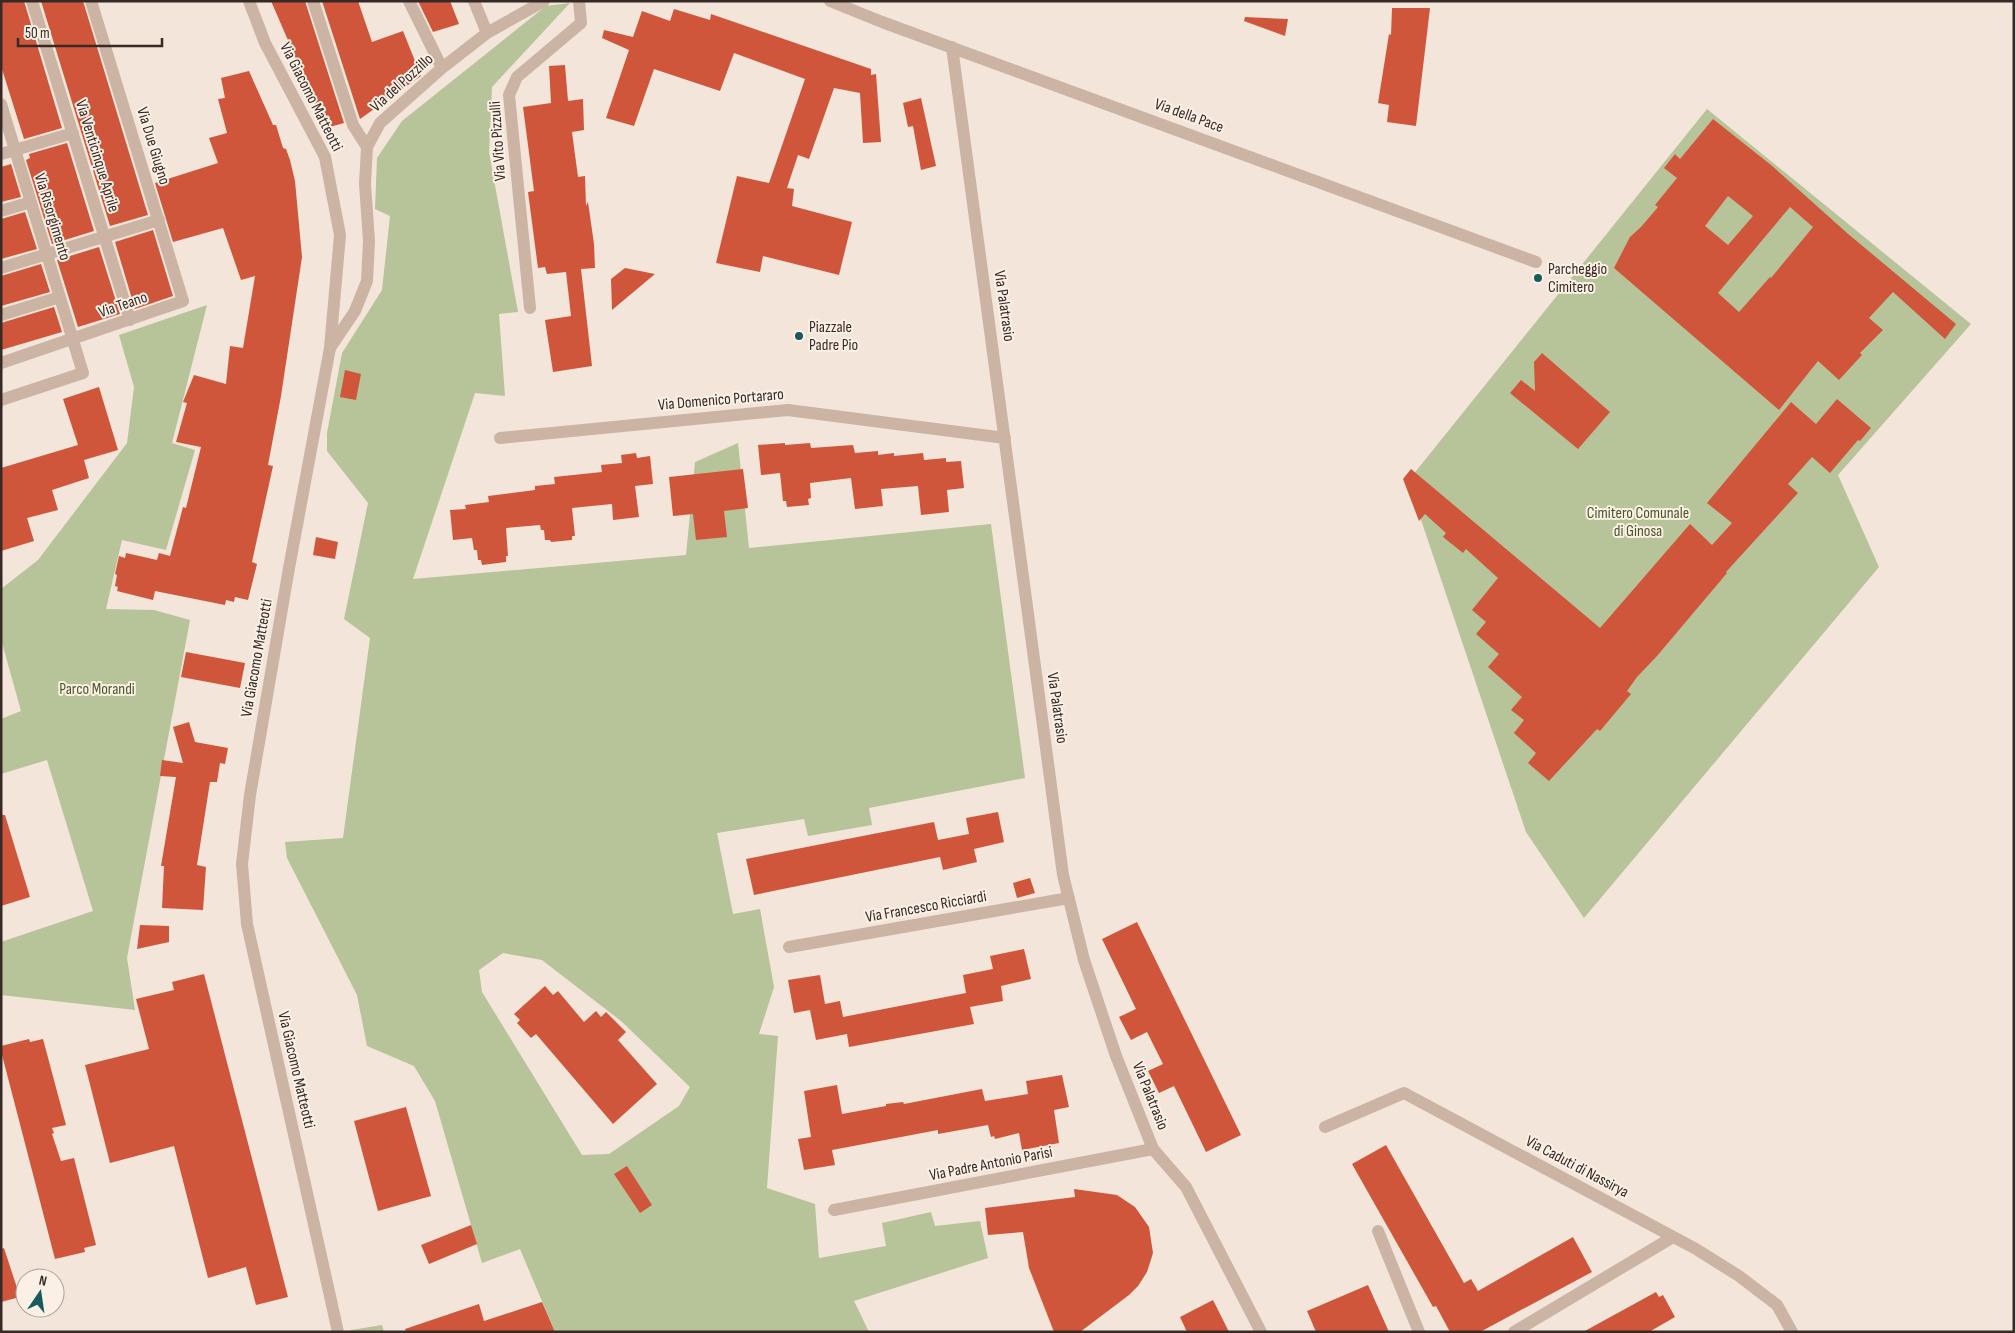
<svg xmlns="http://www.w3.org/2000/svg" width="2015" height="1333" viewBox="0 0 2015 1333" font-family="'Sofia Sans Condensed',sans-serif">
<style>
.green{fill:#b7c398;fill-rule:evenodd}
.building{fill:#cf563b;fill-rule:evenodd}
.lines{fill:none;stroke-linecap:round;stroke-linejoin:round}
.minor{stroke:#ccb4a4;stroke-width:12}
.tertiary{stroke:#ccb4a4;stroke-width:12}
.poi-dot{fill:#195b5b;stroke:#fbf0e5;stroke-width:2}
.labels{text-anchor:middle;dominant-baseline:central;stroke-width:4;stroke-linejoin:round;paint-order:stroke}
.street-label{font-size:16px;fill:#372a26;stroke:#fbf0e5}
.poi-label{font-size:16px;fill:#372a26;stroke:#fbf0e5;text-anchor:start}
.park-label{font-size:16px;fill:#495728;stroke:#fbf0e5}
</style>
<rect width="100%" height="100%" fill="#f3e5d9"/>
<path class="green" d="M 570,3 L 492,87 L 489,152 L 518,312 L 499,314 L 505,396 L 475,393 L 413,579 L 686,555 L 695,462 L 738,443 L 749,548 L 991,524 L 1025,778 L 869,808 L 872,825 L 808,836 L 804,819 L 717,833 L 733,914 L 760,909 L 774,987 L 759,1034 L 778,1036 L 767,1188 L 815,1204 L 819,1258 L 886,1246 L 882,1223 L 931,1212 L 935,1226 L 980,1221 L 988,1258 L 854,1301 L 869,1332 L 555,1332 L 520,1249 L 482,1263 L 435,1101 L 414,1066 L 367,1046 L 357,995 L 287,858 L 285,842 L 343,838 L 370,638 L 344,619 L 368,503 L 327,451 L 327,433 L 342,353 L 382,290 L 390,216 L 375,209 L 377,158 L 402,121 L 546,6 ZM 503,953 L 542,960 L 621,1021 L 690,1087 L 679,1106 L 609,1154 L 582,1155 L 482,992 L 479,970 Z
M 1707,109 L 1971,324 L 1838,475 L 1879,567 L 1584,918 L 1526,832 L 1408,481 Z
M 207,305 L 172,443 L 195,450 L 166,550 L 122,540 L 106,609 L 154,610 L 190,620 L 127,958 L 135,1010 L 1,995 L 1,942 L 93,911 L 47,760 L 1,774 L 1,719 L 21,711 L 1,639 L 1,589 L 38,560 L 127,443 L 134,387 L 119,335 Z
M 382,1325 L 384,1332 L 351,1332 L 351,1330 Z"/>
<path class="building" d="M 1,1 L 24,1 L 62,128 L 24,139 L 1,66 Z
M 41,1 L 83,1 L 148,215 L 110,226 Z
M 271,1 L 305,1 L 344,123 L 326,128 Z
M 322,1 L 358,1 L 372,42 L 403,31 L 421,76 L 360,119 Z
M 418,1 L 450,1 L 459,24 L 433,32 Z
M 1392,8 L 1430,8 L 1416,126 L 1387,122 L 1389,105 L 1378,103 L 1389,34 L 1391,35 Z
M 674,9 L 710,20 L 711,14 L 871,69 L 871,75 L 876,74 L 881,142 L 863,143 L 860,93 L 834,88 L 809,159 L 798,155 L 787,188 L 794,189 L 792,206 L 852,222 L 839,275 L 763,256 L 760,272 L 716,263 L 737,176 L 769,183 L 805,79 L 734,53 L 720,91 L 654,69 L 634,126 L 606,118 L 629,50 L 602,38 L 604,30 L 633,37 L 642,11 L 670,21 Z
M 1245,17 L 1288,19 L 1285,36 L 1244,21 Z
M 565,65 L 568,101 L 583,99 L 584,130 L 572,132 L 578,177 L 585,176 L 586,206 L 588,202 L 594,244 L 595,268 L 581,269 L 592,366 L 553,372 L 545,320 L 571,316 L 566,272 L 547,274 L 545,267 L 538,268 L 528,192 L 534,191 L 523,107 L 551,103 L 549,66 Z
M 249,71 L 273,125 L 276,125 L 283,148 L 286,149 L 290,160 L 295,181 L 302,257 L 281,396 L 268,465 L 273,466 L 252,562 L 257,564 L 248,600 L 235,597 L 234,602 L 226,600 L 225,605 L 155,591 L 153,600 L 117,591 L 118,587 L 115,586 L 117,575 L 115,574 L 119,556 L 125,558 L 126,553 L 157,560 L 159,553 L 170,556 L 183,507 L 186,508 L 201,447 L 176,442 L 187,403 L 183,402 L 194,375 L 226,384 L 230,346 L 243,348 L 255,276 L 241,280 L 223,228 L 173,242 L 155,183 L 218,163 L 209,138 L 227,133 L 218,99 L 225,98 L 221,78 Z
M 921,98 L 936,166 L 921,170 L 913,126 L 908,127 L 903,103 Z
M 1713,119 L 1771,165 L 1847,233 L 1956,324 L 1945,339 L 1893,292 L 1869,318 L 1883,330 L 1860,353 L 1862,355 L 1839,380 L 1818,361 L 1779,410 L 1614,268 L 1630,237 L 1641,227 L 1658,207 L 1655,205 L 1677,178 L 1664,168 L 1675,154 L 1680,159 ZM 1728,196 L 1753,216 L 1728,245 L 1705,226 ZM 1790,207 L 1813,227 L 1771,278 L 1770,277 L 1739,312 L 1718,293 Z
M 67,143 L 94,231 L 52,244 L 26,160 L 30,158 L 29,154 Z
M 11,164 L 21,197 L 1,202 L 1,167 Z
M 25,212 L 37,249 L 1,259 L 1,219 Z
M 153,230 L 173,296 L 135,309 L 115,242 Z
M 99,247 L 120,314 L 78,327 L 57,260 Z
M 41,264 L 50,292 L 1,306 L 1,276 Z
M 625,268 L 655,274 L 612,310 L 611,279 Z
M 54,307 L 62,332 L 1,350 L 1,323 Z
M 1542,353 L 1610,412 L 1578,449 L 1510,393 L 1521,380 L 1535,391 L 1534,362 Z
M 345,370 L 361,374 L 356,400 L 340,397 Z
M 99,387 L 118,450 L 84,460 L 89,478 L 52,490 L 58,510 L 27,518 L 34,541 L 1,551 L 1,468 L 78,445 L 63,399 Z
M 1837,399 L 1871,428 L 1860,441 L 1858,440 L 1830,473 L 1812,457 L 1788,484 L 1798,493 L 1726,572 L 1727,573 L 1657,656 L 1637,677 L 1627,691 L 1631,694 L 1600,731 L 1597,729 L 1549,781 L 1528,763 L 1536,753 L 1514,733 L 1524,720 L 1511,710 L 1522,697 L 1488,667 L 1499,654 L 1476,634 L 1486,622 L 1472,610 L 1498,578 L 1466,549 L 1463,553 L 1443,537 L 1446,533 L 1425,514 L 1419,521 L 1403,479 L 1411,469 L 1600,628 L 1690,524 L 1712,545 L 1732,523 L 1707,503 L 1791,402 L 1816,424 Z
M 785,443 L 785,445 L 810,443 L 811,448 L 853,445 L 855,453 L 878,451 L 878,455 L 894,453 L 894,456 L 923,453 L 924,460 L 946,458 L 946,462 L 961,461 L 964,488 L 947,490 L 949,512 L 921,515 L 918,486 L 881,489 L 883,506 L 855,509 L 851,478 L 810,483 L 811,498 L 808,499 L 809,505 L 787,507 L 786,501 L 783,501 L 780,473 L 761,475 L 758,445 Z
M 636,453 L 637,458 L 650,456 L 653,484 L 635,486 L 639,517 L 613,520 L 612,504 L 572,508 L 575,536 L 572,536 L 572,540 L 551,542 L 550,540 L 545,540 L 544,530 L 541,530 L 540,525 L 506,528 L 508,556 L 506,556 L 506,562 L 482,565 L 481,560 L 478,560 L 477,550 L 474,550 L 472,538 L 453,540 L 450,510 L 466,509 L 465,505 L 489,502 L 488,496 L 535,490 L 535,486 L 555,484 L 554,477 L 602,472 L 601,465 L 622,463 L 621,455 Z
M 743,469 L 748,508 L 724,511 L 727,537 L 696,540 L 693,514 L 673,516 L 669,477 Z
M 316,537 L 338,542 L 335,559 L 313,555 Z
M 186,652 L 245,663 L 240,688 L 181,677 Z
M 189,722 L 195,742 L 228,748 L 225,764 L 220,763 L 217,782 L 210,782 L 197,865 L 206,867 L 203,910 L 162,908 L 164,866 L 161,866 L 176,777 L 160,776 L 162,760 L 183,763 L 173,727 Z
M 998,812 L 1004,842 L 974,849 L 977,862 L 943,870 L 940,857 L 754,895 L 746,859 L 934,822 L 938,840 L 969,834 L 966,818 Z
M 1,815 L 5,815 L 30,897 L 1,906 Z
M 1030,878 L 1035,893 L 1017,898 L 1013,883 Z
M 1137,922 L 1241,1135 L 1206,1152 L 1174,1086 L 1159,1093 L 1148,1071 L 1163,1064 L 1147,1032 L 1131,1040 L 1119,1017 L 1136,1009 L 1102,939 Z
M 140,925 L 169,926 L 169,942 L 137,949 Z
M 1024,949 L 1031,979 L 1001,986 L 1003,1001 L 970,1007 L 974,1024 L 849,1047 L 847,1034 L 816,1040 L 810,1010 L 794,1013 L 788,980 L 820,975 L 825,1004 L 840,1001 L 843,1017 L 966,993 L 963,975 L 993,969 L 990,956 Z
M 204,974 L 288,1297 L 256,1305 L 246,1267 L 208,1278 L 174,1146 L 110,1163 L 85,1065 L 149,1049 L 136,999 L 174,990 L 172,982 Z
M 545,986 L 553,995 L 558,991 L 584,1022 L 596,1011 L 601,1017 L 606,1012 L 626,1032 L 618,1040 L 657,1084 L 613,1124 L 536,1034 L 531,1038 L 517,1023 L 520,1020 L 514,1014 Z
M 29,1039 L 30,1042 L 43,1039 L 66,1125 L 52,1128 L 54,1133 L 52,1134 L 61,1161 L 74,1158 L 96,1245 L 84,1248 L 85,1252 L 55,1259 L 1,1051 L 1,1046 Z
M 1062,1075 L 1069,1107 L 1054,1110 L 1059,1143 L 1022,1150 L 1019,1133 L 995,1139 L 994,1136 L 991,1137 L 988,1125 L 938,1134 L 938,1130 L 832,1150 L 835,1165 L 804,1170 L 798,1139 L 811,1137 L 804,1091 L 837,1085 L 842,1114 L 886,1106 L 886,1104 L 903,1102 L 904,1104 L 982,1089 L 985,1101 L 1028,1094 L 1026,1081 Z
M 406,1107 L 431,1196 L 378,1211 L 354,1121 Z
M 1386,1145 L 1464,1283 L 1471,1279 L 1478,1291 L 1573,1237 L 1592,1272 L 1480,1332 L 1450,1332 L 1436,1306 L 1433,1307 L 1352,1164 Z
M 627,1166 L 652,1205 L 640,1213 L 614,1174 Z
M 1074,1189 L 1117,1195 L 1135,1207 L 1149,1227 L 1153,1253 L 1147,1272 L 1138,1286 L 1129,1295 L 1080,1332 L 1054,1332 L 1029,1268 L 1023,1232 L 988,1235 L 985,1208 L 1075,1197 Z
M 471,1225 L 477,1244 L 429,1264 L 421,1245 Z
M 4,1248 L 20,1297 L 1,1302 L 1,1249 Z
M 1368,1285 L 1389,1332 L 1316,1332 L 1307,1311 Z
M 1656,1292 L 1659,1297 L 1663,1295 L 1675,1317 L 1649,1332 L 1583,1332 Z
M 1213,1300 L 1229,1332 L 1187,1332 L 1180,1317 Z
M 542,1302 L 555,1332 L 406,1332 L 405,1329 L 479,1304 L 484,1321 Z"/>
<g class="lines">
<path class="minor" d="M 32,1 L 130,320
M 313,1 L 353,125 L 367,147
M 409,1 L 442,68
M 474,1 L 487,33
M 830,1 L 882,22 L 1536,262
M 952,47 L 1063,875 L 1084,960 L 1116,1056 L 1153,1149 L 1186,1187 L 1261,1332
M 1,104 L 83,373 L 1,400
M 1,154 L 73,133
M 1,211 L 31,202
M 1,268 L 159,220
M 530,308 L 509,95 L 517,77 L 581,23 L 579,1
M 1,315 L 60,297
M 330,348 L 355,311 L 367,281 L 369,241 L 365,184 L 367,147 L 380,123 L 442,68 L 487,33 L 544,1
M 1,363 L 183,301 L 91,1
M 500,438 L 788,410 L 1005,438
M 789,947 L 1069,898
M 1325,1127 L 1404,1093 L 1696,1249 L 1739,1276 L 1777,1305 L 1792,1332
M 834,1210 L 1153,1149
M 1378,1231 L 1419,1332
M 1514,1332 L 1673,1237"/>
<path class="tertiary" d="M 249,1 L 265,43 L 325,157 L 340,235 L 330,348 L 289,568 L 250,795 L 242,864 L 247,924 L 338,1332"/>
</g>
<g class="poi-dot">
<circle cx="1538" cy="278" r="5"/>
<circle cx="799" cy="336" r="5"/>
</g>
<g class="labels">
<g class="street-label">
<text transform="translate(402 83) rotate(-42)">Via del Pozzillo</text>
<text transform="translate(311 97) rotate(63)">Via Giacomo Matteotti</text>
<text transform="translate(1189 116) rotate(20)">Via della Pace</text>
<text transform="translate(498 141) rotate(-94)">Via Vito Pizzulli</text>
<text transform="translate(153 146) rotate(73)">Via Due Giugno</text>
<text transform="translate(97 156) rotate(73)">Via Venticinque Aprile</text>
<text transform="translate(52 217) rotate(73)">Via Risorgimento</text>
<text transform="translate(123 305) rotate(-19)">Via Teano</text>
<text transform="translate(1004 306) rotate(82)">Via Palatrasio</text>
<text transform="translate(721 400) rotate(-5)">Via Domenico Portararo</text>
<text transform="translate(257 658) rotate(-80)">Via Giacomo Matteotti</text>
<text transform="translate(1057 708) rotate(82)">Via Palatrasio</text>
<text transform="translate(926 907) rotate(-10)">Via Francesco Ricciardi</text>
<text transform="translate(296 1070) rotate(77)">Via Giacomo Matteotti</text>
<text transform="translate(1150 1096) rotate(68)">Via Palatrasio</text>
<text transform="translate(991 1164) rotate(-11)">Via Padre Antonio Parisi</text>
<text transform="translate(1577 1167) rotate(28)">Via Caduti di Nassirya</text>
</g>
<g class="poi-label">
<text x="1548" y="269">Parcheggio<tspan x="1548" dy="18">Cimitero</tspan></text>
<text x="809" y="327">Piazzale<tspan x="809" dy="18">Padre Pio</tspan></text>
</g>
<g class="park-label">
<text x="1638" y="513">Cimitero Comunale<tspan x="1638" dy="18">di Ginosa</tspan></text>
<text x="97" y="689">Parco Morandi</text>
</g>
</g>
<rect width="2015" height="1333" fill="none" stroke="#372a26" stroke-width="5"/>
<g transform="translate(40 1293) rotate(13)"><circle r="24" fill="#fbf0e5" stroke="#ada199"/>
<path d="M0-4L9 19L0 12L-9 19Z" fill="#195b5b"/>
<text y="-8" font-size="14" font-weight="bold" text-anchor="middle" fill="#372a26">N</text>
</g>
<path d="M18 38v8h144v-8" fill="none" stroke="#372a26" stroke-width="2.5"/>
<text x="25" y="38" font-size="15" fill="#372a26" stroke="#fbf0e5" stroke-width="4" paint-order="stroke">50 m</text>
</svg>
